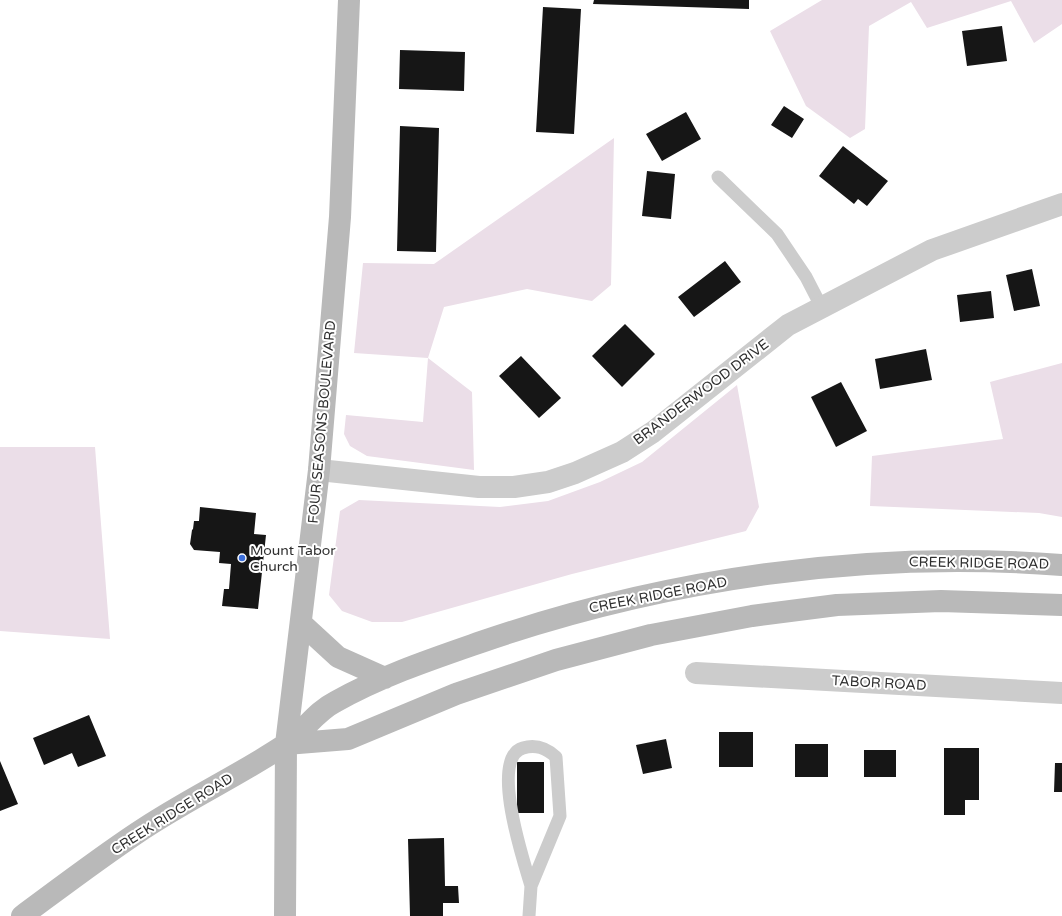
<svg xmlns="http://www.w3.org/2000/svg" width="1062" height="916" viewBox="0 0 1062 916" font-family="'Varela Round',sans-serif">
<style>
.green{fill:#ebdee8}
.building{fill:#161616}
.lines{fill:none;stroke-linecap:round;stroke-linejoin:round}
.lane{stroke:#ccc;stroke-width:13}
.street{stroke:#ccc;stroke-width:22}
.secondary{stroke:#b9b9b9;stroke-width:22}
.poi-dot{fill:#3c6fdb;stroke:#fff;stroke-width:1.5}
.labels{text-anchor:middle;dominant-baseline:central;stroke-width:4;stroke-linejoin:round;paint-order:stroke}
.street-label{font-size:14px;fill:#2f2f2f;stroke:#fff}
.poi-label{font-size:14px;fill:#2f2f2f;stroke:#fff;text-anchor:start}
</style>
<rect width="100%" height="100%" fill="#fff"/>
<path class="green" d="M 822,0 L 1062,0 L 1062,24 L 1034,43 L 1011,1 L 927,28 L 911,2 L 869,26 L 865,129 L 850,138 L 806,106 L 770,31 Z
M 614,138 L 611,285 L 592,301 L 527,289 L 444,307 L 428,358 L 472,392 L 474,470 L 367,456 L 350,446 L 344,434 L 346,415 L 423,422 L 428,358 L 354,353 L 363,263 L 434,264 Z
M 1062,363 L 1062,517 L 1039,513 L 870,506 L 872,456 L 1003,439 L 990,382 Z
M 737,385 L 759,507 L 746,531 L 572,574 L 402,622 L 372,622 L 342,611 L 329,595 L 340,511 L 359,500 L 500,507 L 548,501 L 600,482 L 642,462 Z
M 0,447 L 95,447 L 110,639 L 0,631 Z"/>
<path class="building" d="M 594,0 L 749,0 L 749,9 L 593,4 Z
M 543,7 L 581,9 L 574,134 L 536,132 Z
M 1002,26 L 1007,61 L 967,66 L 962,31 Z
M 400,50 L 465,52 L 464,91 L 399,89 Z
M 784,106 L 804,119 L 792,138 L 771,125 Z
M 686,112 L 701,139 L 662,161 L 646,134 Z
M 400,126 L 439,128 L 436,252 L 397,251 Z
M 843,146 L 888,181 L 867,206 L 858,199 L 854,204 L 819,176 Z
M 647,171 L 675,174 L 671,219 L 642,216 Z
M 725,261 L 741,282 L 694,317 L 678,297 Z
M 1032,269 L 1040,306 L 1014,311 L 1006,275 Z
M 991,291 L 994,318 L 960,322 L 957,295 Z
M 625,324 L 655,354 L 622,387 L 592,356 Z
M 926,349 L 932,380 L 880,389 L 875,359 Z
M 521,356 L 561,398 L 539,418 L 499,376 Z
M 841,382 L 867,431 L 836,447 L 811,397 Z
M 200,507 L 256,513 L 254,534 L 266,535 L 258,609 L 222,606 L 224,589 L 229,589 L 231,564 L 219,563 L 220,552 L 194,550 L 190,544 L 192,530 L 193,529 L 194,521 L 199,521 Z
M 89,715 L 106,756 L 78,767 L 72,753 L 44,765 L 33,738 Z
M 719,732 L 753,732 L 753,767 L 719,767 Z
M 666,739 L 672,768 L 643,774 L 636,745 Z
M 795,744 L 828,744 L 828,777 L 795,777 Z
M 944,748 L 979,748 L 979,800 L 965,800 L 965,815 L 944,815 Z
M 864,750 L 896,750 L 896,777 L 864,777 Z
M 0,761 L 18,804 L 0,811 Z
M 517,762 L 544,762 L 544,813 L 517,813 Z
M 1055,763 L 1062,763 L 1062,792 L 1054,792 Z
M 444,838 L 445,886 L 458,886 L 459,903 L 443,903 L 443,916 L 410,916 L 408,839 Z"/>
<g class="lines">
<path class="lane" d="M 718,177 L 777,234 L 806,277 L 822,308
M 529,916 L 531,886 L 560,816 L 556,757 C 546,748 536,744 523,748 C 489,758 524,862 531,886"/>
<path class="street" d="M 319,470 L 479,487 L 514,487 L 548,482 L 575,473 L 622,452 L 653,432 L 788,325 L 932,250 L 1062,204
M 696,673 L 1062,693"/>
<path class="secondary" d="M 301,623 L 338,657 L 385,678
M 286,744 L 348,739 L 456,694 L 556,660 L 651,635 L 752,616 L 837,605 L 941,601 L 1062,605
M 22,916 C 60,888 98,859 137,833 C 184,801 236,777 283,746 C 302,734 315,712 335,702 C 381,676 432,659 481,642 C 667,578 866,550 1062,565
M 285,916 L 286,744 L 319,470 L 340,217 L 349,0"/>
</g>
<circle class="poi-dot" cx="242" cy="558" r="4"/>
<g class="labels">
<g class="street-label">
<text transform="translate(701 392) rotate(-37)">BRANDERWOOD DRIVE</text>
<text transform="translate(322 422) rotate(-85)">FOUR SEASONS BOULEVARD</text>
<text transform="translate(979 563) rotate(1)">CREEK RIDGE ROAD</text>
<text transform="translate(658 595) rotate(-11)">CREEK RIDGE ROAD</text>
<text transform="translate(879 683) rotate(3)">TABOR ROAD</text>
<text transform="translate(172 814) rotate(-32)">CREEK RIDGE ROAD</text>
</g>
<g class="poi-label">
<text x="250" y="550">Mount Tabor<tspan x="250" dy="16">Church</tspan></text>
</g>
</g>
</svg>
